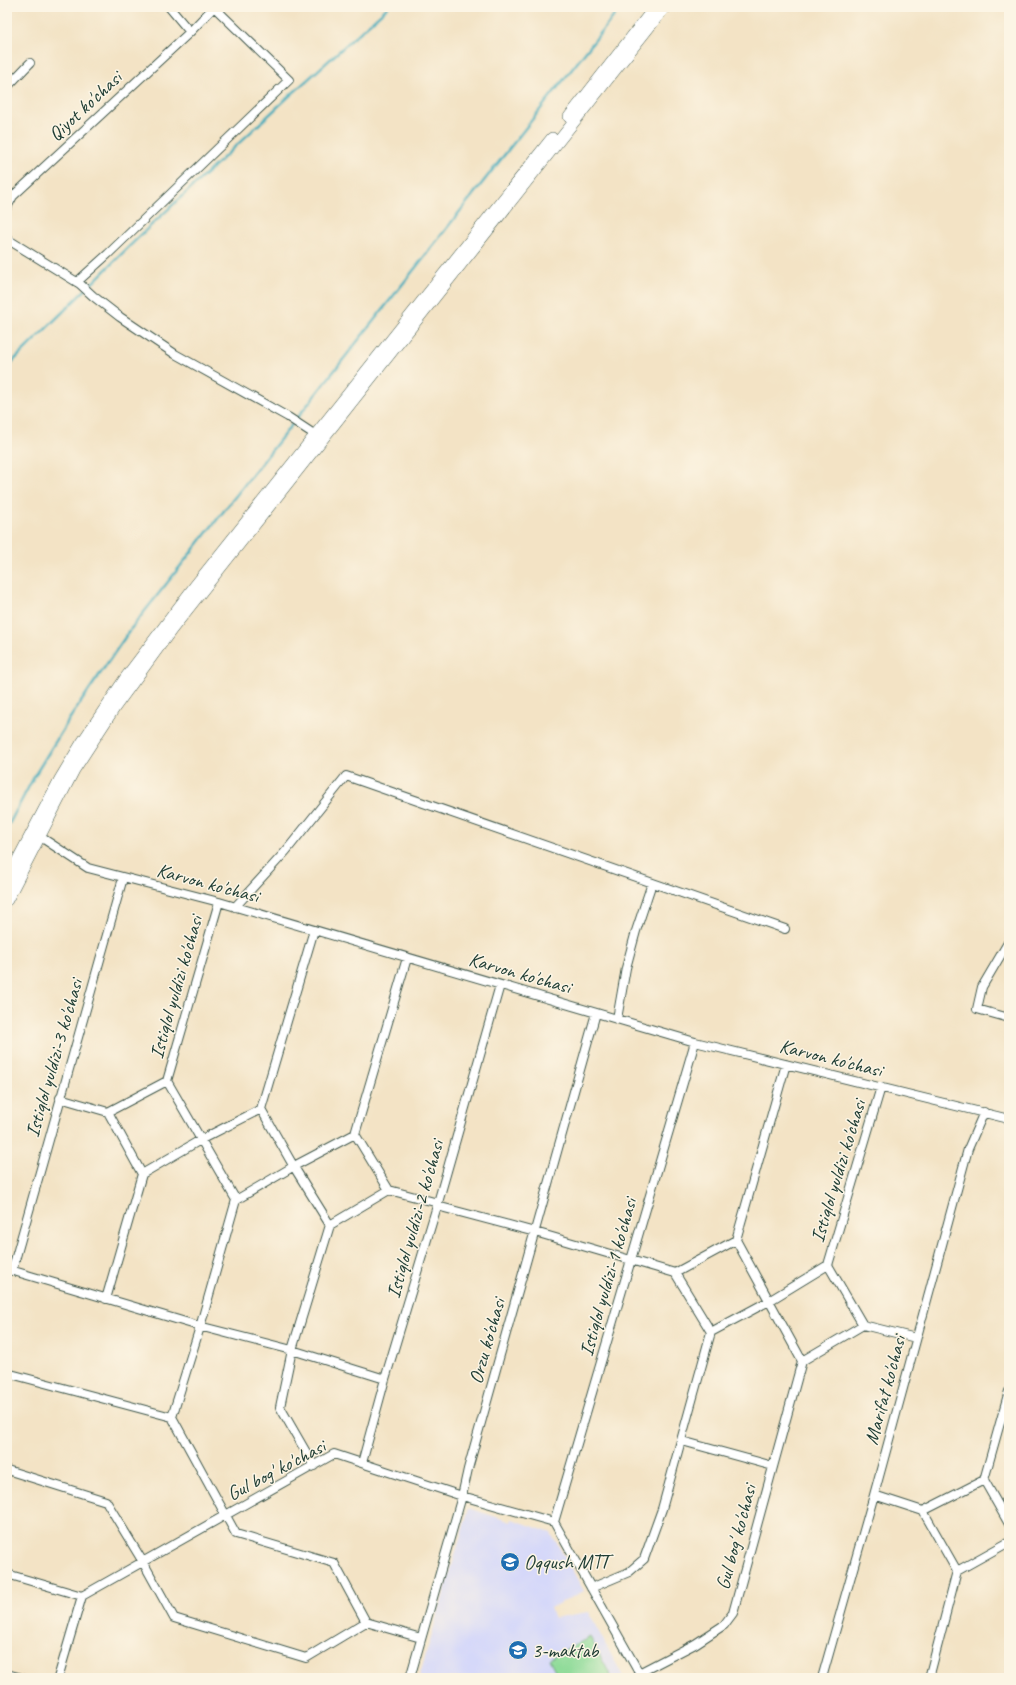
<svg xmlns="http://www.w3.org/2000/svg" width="1016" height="1685" viewBox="0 0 1016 1685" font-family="Caveat,sans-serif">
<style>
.built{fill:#d5d8f9}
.green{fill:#8fdb99;stroke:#578c66}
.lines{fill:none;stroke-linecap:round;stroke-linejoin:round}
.stream{stroke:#3eabbc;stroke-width:2.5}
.street-casing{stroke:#3f564a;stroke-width:10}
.secondary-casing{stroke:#3f564a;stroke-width:12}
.street{stroke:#fff;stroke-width:8}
.secondary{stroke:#fff;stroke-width:11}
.labels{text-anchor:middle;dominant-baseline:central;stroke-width:3;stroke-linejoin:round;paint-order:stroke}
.street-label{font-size:20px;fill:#1f3d34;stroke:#fcf5e5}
.poi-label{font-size:20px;fill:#1f3d34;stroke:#fcf5e5;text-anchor:start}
</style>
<rect width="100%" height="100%" fill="#fcf5e5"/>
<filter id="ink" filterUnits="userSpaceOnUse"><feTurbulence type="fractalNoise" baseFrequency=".025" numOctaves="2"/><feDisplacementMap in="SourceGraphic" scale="8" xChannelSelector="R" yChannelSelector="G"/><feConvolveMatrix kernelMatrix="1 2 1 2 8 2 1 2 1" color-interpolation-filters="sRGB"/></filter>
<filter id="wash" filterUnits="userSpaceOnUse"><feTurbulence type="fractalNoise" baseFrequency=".012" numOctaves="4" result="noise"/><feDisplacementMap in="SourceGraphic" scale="16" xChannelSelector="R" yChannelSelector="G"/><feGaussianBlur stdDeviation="0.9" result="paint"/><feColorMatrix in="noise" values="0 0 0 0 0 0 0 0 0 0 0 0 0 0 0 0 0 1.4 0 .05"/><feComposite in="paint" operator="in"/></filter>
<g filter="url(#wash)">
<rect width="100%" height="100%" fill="#f3e3c5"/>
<path class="built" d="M 469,1508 L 511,1522 L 512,1519 L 551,1533 L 584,1591 L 550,1608 L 554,1618 L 588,1612 L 624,1678 L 419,1678 Z"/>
<path class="green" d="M 590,1637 L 612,1678 L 559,1678 L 549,1659 Z"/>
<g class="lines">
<path class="stream" d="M 7,367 L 146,230 L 284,101 L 388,7
M 7,828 L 35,775 L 70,718 L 130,630 L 621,7"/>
</g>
</g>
<g filter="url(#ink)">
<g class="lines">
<g class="street-casing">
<path id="street" d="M 169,7 L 190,32
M 7,87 L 30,63
M 7,207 L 13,196 L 190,32 L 214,7
M 7,239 L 80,284 L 93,296 L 120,317 L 175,354 L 288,417 L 320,438
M 77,282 L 108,254 L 289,80 L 214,7
M 36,834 L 88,868 L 219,902 L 695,1042 L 1009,1119
M 235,907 L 286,851 L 346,776 L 785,929
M 1009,941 L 982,987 L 977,1009 L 1009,1018
M 617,1019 L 626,968 L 636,931 L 652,883
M 167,1081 L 219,902
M 167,1081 L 236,1200
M 60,1098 L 108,1112 L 167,1081
M 261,1109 L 314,930
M 261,1109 L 294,1167 L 330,1225
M 108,1112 L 142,1174
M 355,1134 L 407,958
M 355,1134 L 389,1190 L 438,1203
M 142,1174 L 202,1139 L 261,1109
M 236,1200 L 296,1165 L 355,1134
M 437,1206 L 535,1232 L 675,1273 L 711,1332
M 330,1225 L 389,1190
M 736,1240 L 786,1064
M 736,1240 L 802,1361
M 828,1265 L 881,1087
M 828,1265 L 863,1325
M 7,1269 L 199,1326 L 292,1350 L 385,1379
M 12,1271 L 123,878
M 675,1273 L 736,1240
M 106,1299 L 142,1174
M 711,1332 L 769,1301 L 828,1265
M 802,1361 L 863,1325 L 916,1338
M 7,1373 L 172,1417 L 236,1534 L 334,1563 L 366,1622 L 421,1638
M 172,1417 L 200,1327 L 236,1200
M 682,1441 L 773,1466
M 362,1463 L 385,1379 L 437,1206 L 500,985
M 314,1466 L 280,1407 L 292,1350 L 330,1225
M 7,1470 L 106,1501 L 143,1562 L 174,1618 L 306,1658 L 366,1622
M 984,1480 L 1009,1391
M 984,1480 L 1009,1524
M 874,1495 L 923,1511 L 957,1571
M 923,1511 L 984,1480
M 554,1522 L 695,1042
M 957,1571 L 1009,1542
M 7,1574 L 82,1596
M 591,1588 L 629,1572 L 644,1559 L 662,1509 L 711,1332
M 639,1673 L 695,1644 L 724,1625 L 733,1613 L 802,1361
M 7,1674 L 22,1678
M 58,1678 L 82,1596 L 334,1454 L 462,1496 L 554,1522 L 642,1678
M 410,1678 L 462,1496 L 468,1469 L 596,1013
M 822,1678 L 874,1495 L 968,1149 L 984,1112
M 929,1678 L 957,1571"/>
</g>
<g class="secondary-casing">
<path id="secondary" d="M 569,117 L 655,7
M 7,880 L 60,779 L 81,744 L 126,677 L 194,587 L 552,138
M 7,900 L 74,770 L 115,707 L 172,629 L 665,7"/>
</g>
<use href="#street" class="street"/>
<use href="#secondary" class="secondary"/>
</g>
</g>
<defs>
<g id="school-disc" transform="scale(1)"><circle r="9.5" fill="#1f6fb2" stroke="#fcf5e5"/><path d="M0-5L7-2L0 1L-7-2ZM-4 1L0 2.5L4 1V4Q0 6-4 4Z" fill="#fff"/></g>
</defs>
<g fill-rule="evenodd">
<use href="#school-disc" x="510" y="1562"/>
<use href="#school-disc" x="518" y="1650"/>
</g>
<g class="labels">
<g class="street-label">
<text transform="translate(85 106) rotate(-43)">Qiyot ko'chasi</text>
<text transform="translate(208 883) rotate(15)">Karvon ko'chasi</text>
<text transform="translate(520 973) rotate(16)">Karvon ko'chasi</text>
<text transform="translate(176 987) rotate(-74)">Istiqlol yuldizi ko'chasi</text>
<text transform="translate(54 1058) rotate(-74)">Istiqlol yuldizi-3 ko'chasi</text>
<text transform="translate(831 1058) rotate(14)">Karvon ko'chasi</text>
<text transform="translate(838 1171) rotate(-73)">Istiqlol yuldizi ko'chasi</text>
<text transform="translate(415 1219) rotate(-74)">Istiqlol yuldizi-2 ko'chasi</text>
<text transform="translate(608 1277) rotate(-74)">Istiqlol yuldizi-1 ko'chasi</text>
<text transform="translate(487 1341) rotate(-74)">Orzu ko'chasi</text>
<text transform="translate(885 1390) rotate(-75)">Marifat ko'chasi</text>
<text transform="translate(276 1470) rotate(-28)">Gul bog' ko'chasi</text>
<text transform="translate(736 1537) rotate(-75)">Gul bog' ko'chasi</text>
</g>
<g class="poi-label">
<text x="524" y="1562">Oqqush MTT</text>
<text x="532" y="1650">3-maktab</text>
</g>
</g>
<rect width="1016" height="1685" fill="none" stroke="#fcf5e5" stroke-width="24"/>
</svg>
